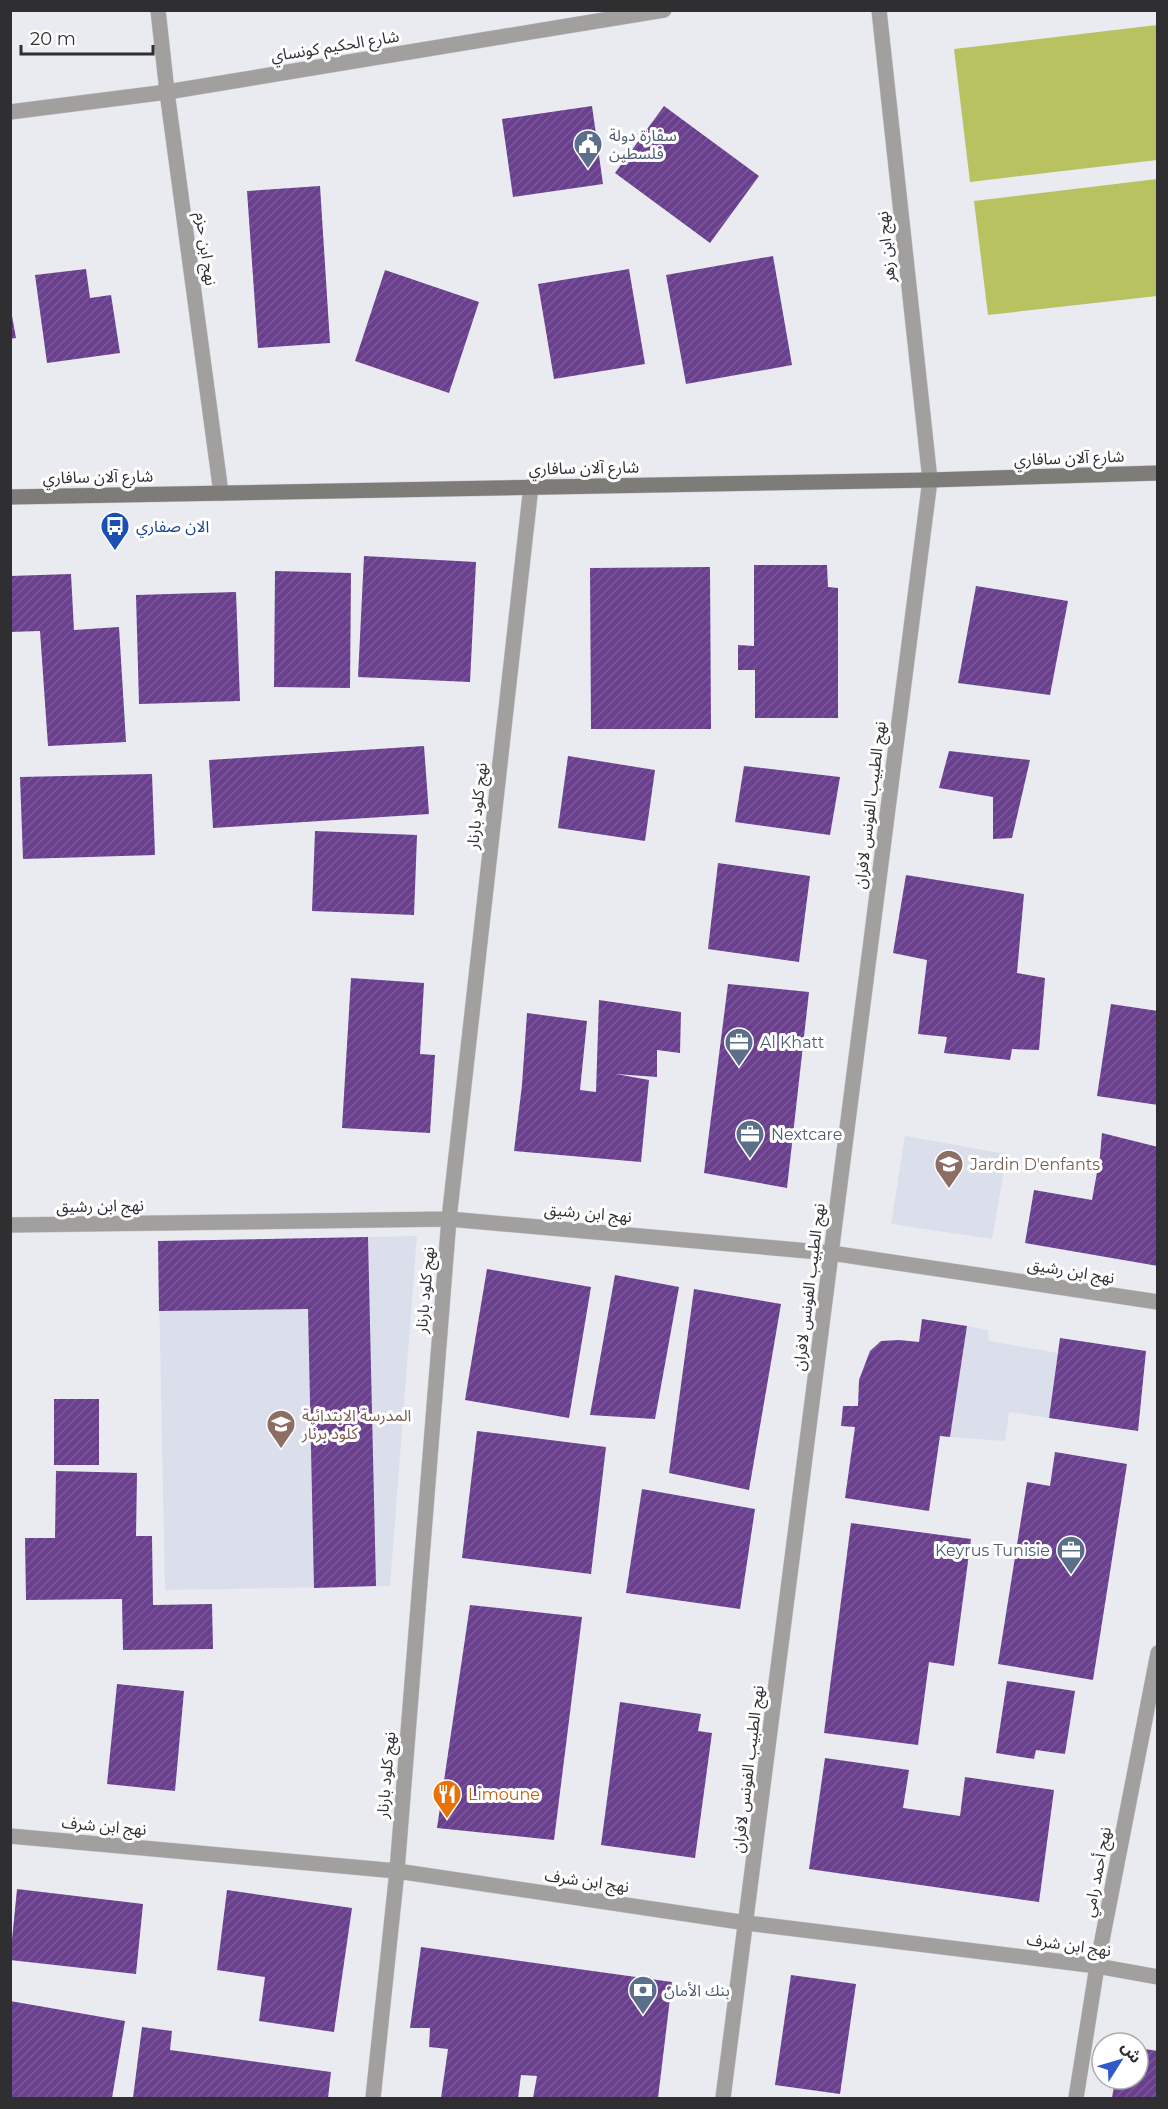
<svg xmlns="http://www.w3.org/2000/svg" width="1168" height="2109" viewBox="0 0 1168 2109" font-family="Montserrat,'Noto Sans Arabic',sans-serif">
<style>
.built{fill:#dbdfec}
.grass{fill:#b8c261}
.building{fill:url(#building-hatch)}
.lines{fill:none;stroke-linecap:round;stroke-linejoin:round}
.street-casing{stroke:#c8c9cf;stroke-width:16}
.secondary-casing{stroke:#c8c9cf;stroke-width:16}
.street{stroke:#a1a09e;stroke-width:15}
.secondary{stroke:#7e7c79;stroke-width:15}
.labels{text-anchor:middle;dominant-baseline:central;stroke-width:6;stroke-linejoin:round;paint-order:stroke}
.street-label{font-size:16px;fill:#2f2f32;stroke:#fff}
.service-label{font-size:16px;fill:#4e5e75;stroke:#fff;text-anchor:start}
.transit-label{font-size:16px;fill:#164399;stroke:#fff;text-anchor:start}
.education-label{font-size:16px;fill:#785e54;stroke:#fff;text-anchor:start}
.food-label{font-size:16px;fill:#c56008;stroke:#fff;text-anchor:start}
</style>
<defs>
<pattern id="building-hatch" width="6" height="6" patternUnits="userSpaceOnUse" patternTransform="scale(1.5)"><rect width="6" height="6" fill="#693f8e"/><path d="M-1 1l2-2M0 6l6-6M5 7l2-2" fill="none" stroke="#7b5998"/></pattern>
</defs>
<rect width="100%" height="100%" fill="#e9ebf1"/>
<path class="built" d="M 905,1136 L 1007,1154 L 992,1239 L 891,1224 Z
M 417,1236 L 390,1586 L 165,1590 L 158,1241 Z
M 967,1326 L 988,1330 L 989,1341 L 1058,1353 L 1049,1418 L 1009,1412 L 1005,1441 L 950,1437 Z"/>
<path class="grass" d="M 1157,25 L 1157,160 L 970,182 L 954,49 Z
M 1157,179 L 1157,296 L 988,315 L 974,201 Z"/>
<path class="building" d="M 592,106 L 603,184 L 513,197 L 502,119 Z
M 664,106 L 759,176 L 710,243 L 615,173 Z
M 320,186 L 330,343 L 258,348 L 247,191 Z
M 773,256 L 792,365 L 686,384 L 666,275 Z
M 86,269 L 90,298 L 111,295 L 120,353 L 47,363 L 35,275 Z
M 629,269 L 645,364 L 554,379 L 538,284 Z
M 385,270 L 479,302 L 449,393 L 355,361 Z
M 10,305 L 16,338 L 10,339 Z
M 364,556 L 476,562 L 470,682 L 358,677 Z
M 754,565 L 827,565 L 828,587 L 838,588 L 838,718 L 755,718 L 755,670 L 738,670 L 738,645 L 754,646 Z
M 710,567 L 711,729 L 591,729 L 590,568 Z
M 275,571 L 351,573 L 350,688 L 274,687 Z
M 71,574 L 74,630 L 119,627 L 126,742 L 48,746 L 40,631 L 10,632 L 10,576 Z
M 976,586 L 1068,601 L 1050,695 L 958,683 Z
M 236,592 L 240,701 L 139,704 L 136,595 Z
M 424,746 L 429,814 L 213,828 L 209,760 Z
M 949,751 L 1030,760 L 1012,838 L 993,839 L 993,797 L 939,788 Z
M 568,756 L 655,770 L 645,841 L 558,828 Z
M 744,766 L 840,777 L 830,835 L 735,822 Z
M 152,774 L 155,855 L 23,859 L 20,777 Z
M 315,831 L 417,835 L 414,915 L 312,911 Z
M 718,863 L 810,876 L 799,962 L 708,949 Z
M 906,875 L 1024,894 L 1017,973 L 1045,978 L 1039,1050 L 1012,1049 L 1010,1060 L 944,1053 L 947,1037 L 918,1034 L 927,960 L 893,953 Z
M 351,978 L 424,983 L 420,1054 L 435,1055 L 430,1133 L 342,1128 Z
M 728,984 L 809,992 L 787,1188 L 704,1173 Z
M 599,1000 L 681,1012 L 680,1053 L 657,1050 L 657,1077 L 616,1074 L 649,1080 L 641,1162 L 514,1151 L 522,1085 L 527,1013 L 587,1021 L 580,1090 L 596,1092 Z
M 1111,1004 L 1158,1011 L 1158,1105 L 1097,1096 Z
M 1102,1133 L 1158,1147 L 1158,1266 L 1025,1243 L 1034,1190 L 1092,1200 L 1100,1156 Z
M 368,1237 L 376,1586 L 314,1588 L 308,1309 L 159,1311 L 158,1241 Z
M 487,1269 L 591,1287 L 569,1418 L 465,1400 Z
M 615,1275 L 679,1287 L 655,1419 L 590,1415 Z
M 694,1289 L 781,1304 L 749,1490 L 669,1473 Z
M 922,1319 L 967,1326 L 950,1437 L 940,1436 L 929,1511 L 845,1498 L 855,1427 L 841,1426 L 843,1406 L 858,1406 L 859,1380 L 870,1351 L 881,1341 L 899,1340 L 919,1342 Z
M 1060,1338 L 1146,1351 L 1138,1431 L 1049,1418 Z
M 54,1399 L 99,1399 L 99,1465 L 54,1465 Z
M 477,1431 L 606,1447 L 591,1574 L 462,1558 Z
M 1055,1452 L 1127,1464 L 1093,1680 L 998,1664 L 1027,1482 L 1050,1486 Z
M 56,1471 L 137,1473 L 136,1536 L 152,1536 L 153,1605 L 212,1604 L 213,1649 L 123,1650 L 122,1599 L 26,1600 L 25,1538 L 55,1538 Z
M 642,1489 L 755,1509 L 740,1609 L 626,1593 Z
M 851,1523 L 971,1539 L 954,1666 L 929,1662 L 918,1745 L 824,1733 Z
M 470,1605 L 582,1617 L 554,1840 L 437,1828 Z
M 1007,1681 L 1075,1691 L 1065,1754 L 1036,1750 L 1034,1759 L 996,1753 Z
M 117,1684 L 184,1691 L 175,1791 L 107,1784 Z
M 620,1702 L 701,1714 L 698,1731 L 712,1733 L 695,1858 L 601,1845 Z
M 825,1758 L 909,1770 L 903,1808 L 960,1816 L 965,1777 L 1054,1790 L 1039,1902 L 809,1869 Z
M 17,1889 L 143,1904 L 136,1974 L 10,1960 Z
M 227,1890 L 352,1908 L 334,2032 L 259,2021 L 265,1977 L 217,1970 Z
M 421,1947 L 672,1982 L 658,2098 L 533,2098 L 537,2076 L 521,2075 L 518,2098 L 441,2098 L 448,2049 L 429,2047 L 430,2028 L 410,2028 Z
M 791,1975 L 856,1984 L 840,2094 L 775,2085 Z
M 10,2001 L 125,2021 L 112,2098 L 10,2098 Z
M 142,2027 L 172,2031 L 170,2050 L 331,2072 L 328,2098 L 133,2098 Z
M 1138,2048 L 1158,2051 L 1158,2098 L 1112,2098 L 1115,2079 L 1138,2079 Z"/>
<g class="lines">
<g class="street-casing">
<path id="street" d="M 158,10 L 167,92 L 221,493
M 10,112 L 167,92 L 664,10
M 10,1225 L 449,1219 L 831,1253 L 1158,1302
M 10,1836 L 397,1871 L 747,1923 L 1097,1966 L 1158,1977
M 373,2098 L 397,1871 L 449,1219 L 531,486
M 723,2098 L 930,480 L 879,10
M 1076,2098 L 1097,1966 L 1158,1653"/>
</g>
<g class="secondary-casing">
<path id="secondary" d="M 10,497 L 930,480 L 1158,473"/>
</g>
<use href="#street" class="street"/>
<use href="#secondary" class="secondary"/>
</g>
<defs>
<g id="civic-pin" transform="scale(1.5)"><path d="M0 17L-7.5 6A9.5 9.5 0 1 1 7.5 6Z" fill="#5c6f8a" stroke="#fff"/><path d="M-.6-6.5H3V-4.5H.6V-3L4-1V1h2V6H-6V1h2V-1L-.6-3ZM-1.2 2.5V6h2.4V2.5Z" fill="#fff"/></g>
<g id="bus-pin" transform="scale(1.5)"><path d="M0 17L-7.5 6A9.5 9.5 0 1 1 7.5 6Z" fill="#1a4fb4" stroke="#fff"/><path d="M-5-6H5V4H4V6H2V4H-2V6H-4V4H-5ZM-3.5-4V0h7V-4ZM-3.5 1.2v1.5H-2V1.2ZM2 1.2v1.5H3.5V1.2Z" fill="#fff"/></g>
<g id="office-pin" transform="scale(1.5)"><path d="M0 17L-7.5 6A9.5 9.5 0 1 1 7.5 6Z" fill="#5c6f8a" stroke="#fff"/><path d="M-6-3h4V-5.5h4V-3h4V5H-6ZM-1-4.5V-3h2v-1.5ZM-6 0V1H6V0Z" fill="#fff"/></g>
<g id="school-pin" transform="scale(1.5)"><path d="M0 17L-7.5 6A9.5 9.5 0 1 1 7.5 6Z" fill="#8d6e63" stroke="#fff"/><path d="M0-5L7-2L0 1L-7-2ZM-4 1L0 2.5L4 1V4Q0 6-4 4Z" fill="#fff"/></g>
<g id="restaurant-pin" transform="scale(1.5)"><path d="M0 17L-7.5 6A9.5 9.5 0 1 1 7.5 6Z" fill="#e8710a" stroke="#fff"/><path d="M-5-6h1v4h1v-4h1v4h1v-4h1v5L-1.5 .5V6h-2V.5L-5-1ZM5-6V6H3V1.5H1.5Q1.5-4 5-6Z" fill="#fff"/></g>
<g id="bank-pin" transform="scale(1.5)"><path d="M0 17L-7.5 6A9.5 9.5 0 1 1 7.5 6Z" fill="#5c6f8a" stroke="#fff"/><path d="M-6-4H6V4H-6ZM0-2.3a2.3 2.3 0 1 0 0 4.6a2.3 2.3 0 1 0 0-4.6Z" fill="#fff"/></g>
</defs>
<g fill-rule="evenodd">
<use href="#civic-pin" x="588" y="144"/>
<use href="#bus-pin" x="115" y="526"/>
<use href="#office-pin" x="739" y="1042"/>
<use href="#office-pin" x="750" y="1134"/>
<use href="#school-pin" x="949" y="1164"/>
<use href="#school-pin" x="281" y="1424"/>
<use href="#office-pin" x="1071" y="1550"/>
<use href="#restaurant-pin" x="447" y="1794"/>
<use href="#bank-pin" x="643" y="1990"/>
</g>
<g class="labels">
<g class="street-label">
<text transform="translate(335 46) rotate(-9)">شارع الحكيم كونساي</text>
<text transform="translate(886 247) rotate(-96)">نهج ابن زهر</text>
<text transform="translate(206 249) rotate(82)">نهج ابن حزم</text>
<text transform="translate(1069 458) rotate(-2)">شارع آلان سافاري</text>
<text transform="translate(584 468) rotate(-1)">شارع آلان سافاري</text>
<text transform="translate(98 477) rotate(-1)">شارع آلان سافاري</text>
<text transform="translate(870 805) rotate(-83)">نهج الطبيب الفونس لافران</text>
<text transform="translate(477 806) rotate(-84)">نهج كلود بارنار</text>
<text transform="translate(100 1206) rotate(-1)">نهج ابن رشيق</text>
<text transform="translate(588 1213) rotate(5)">نهج ابن رشيق</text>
<text transform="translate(1071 1271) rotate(9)">نهج ابن رشيق</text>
<text transform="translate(809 1287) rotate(-83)">نهج الطبيب الفونس لافران</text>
<text transform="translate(425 1290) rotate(-85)">نهج كلود بارنار</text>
<text transform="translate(748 1769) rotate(-83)">نهج الطبيب الفونس لافران</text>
<text transform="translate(386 1775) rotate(-85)">نهج كلود بارنار</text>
<text transform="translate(104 1826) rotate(5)">نهج ابن شرف</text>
<text transform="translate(1097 1872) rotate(-79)">نهج أحمد رامي</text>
<text transform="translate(587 1881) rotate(8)">نهج ابن شرف</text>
<text transform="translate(1069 1945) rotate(8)">نهج ابن شرف</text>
</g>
<g class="service-label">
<text x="609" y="135">سفارة دولة<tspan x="609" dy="18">فلسطين</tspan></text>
<text x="760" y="1042">Al Khatt</text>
<text x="771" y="1134">Nextcare</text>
<text x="1050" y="1550" text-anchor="end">Keyrus Tunisie</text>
<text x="664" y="1990">بنك الأمان</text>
</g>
<g class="transit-label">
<text x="136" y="526">الان صفاري</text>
</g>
<g class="education-label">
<text x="970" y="1164">Jardin D'enfants</text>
<text x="302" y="1415">المدرسة الابتدائية<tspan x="302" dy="18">كلود برنار</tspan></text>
</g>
<g class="food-label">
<text x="468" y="1794">Limoune</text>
</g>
</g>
<rect width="1168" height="2109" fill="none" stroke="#2f2f32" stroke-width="24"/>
<g transform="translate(1120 2061) rotate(53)"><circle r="28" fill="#ffffff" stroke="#acacad" stroke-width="1.5"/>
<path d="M0-4.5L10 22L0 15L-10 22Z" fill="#305aca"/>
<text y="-9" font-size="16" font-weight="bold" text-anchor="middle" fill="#2f2f32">ش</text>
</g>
<path d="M21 45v9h132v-9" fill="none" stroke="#2f2f32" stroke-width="3"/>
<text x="30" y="45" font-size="18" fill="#2f2f32" stroke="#ffffff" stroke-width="4.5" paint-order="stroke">20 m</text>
</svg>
